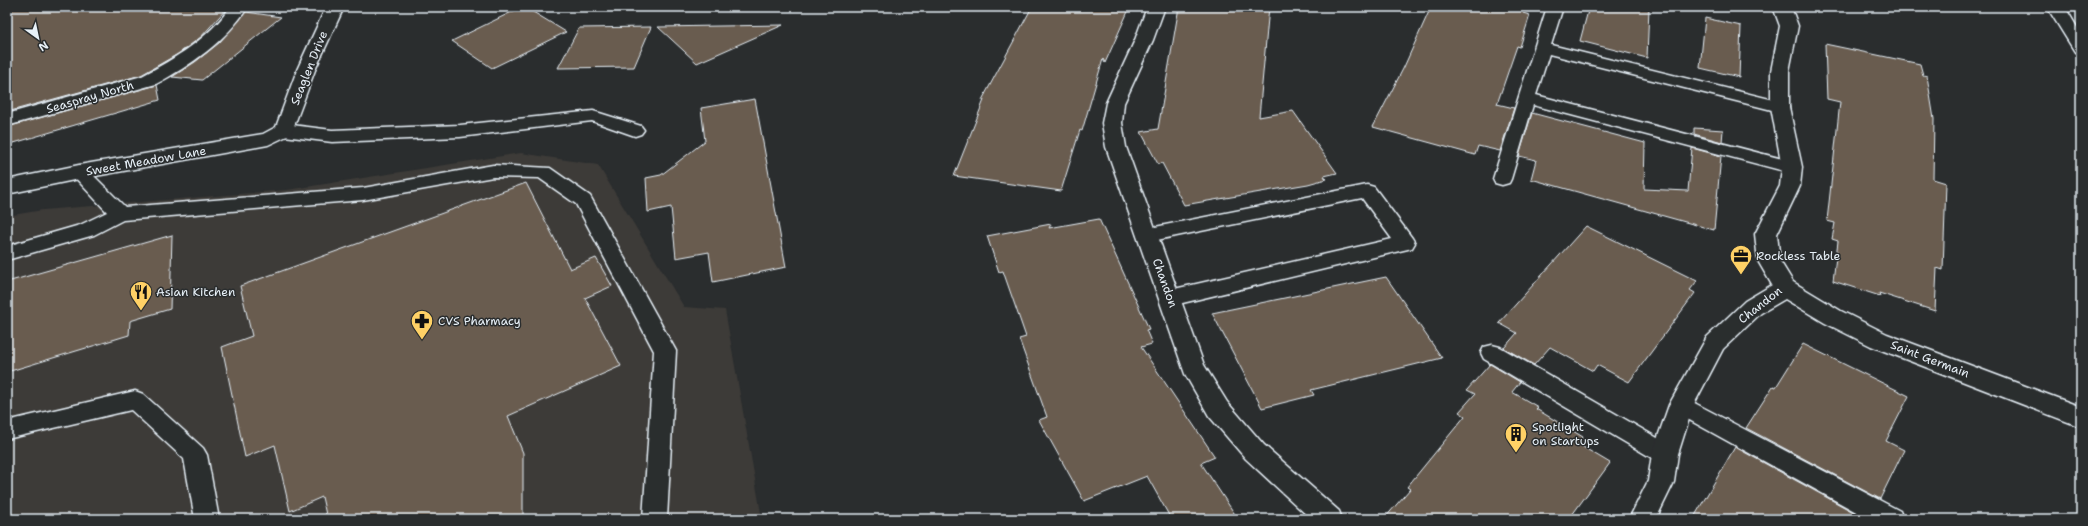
<svg xmlns="http://www.w3.org/2000/svg" width="2088" height="526" viewBox="0 0 2088 526" font-family="'Shantell Sans',sans-serif">
<style>
.built{fill:#3d3b38}
.building{fill:#695c50;stroke:#e8f1f8}
.lines{fill:none;stroke-linecap:round;stroke-linejoin:round}
.lane-casing{stroke:#e8f1f8;stroke-width:3}
.street-casing{stroke:#e8f1f8;stroke-width:3}
.secondary-casing{stroke:#e8f1f8;stroke-width:3}
.lane{fill:#2a2d2e;fill-rule:evenodd}
.street{fill:#2a2d2e;fill-rule:evenodd}
.secondary{fill:#2a2d2e;fill-rule:evenodd}
.labels{text-anchor:middle;dominant-baseline:central;stroke-width:3;stroke-linejoin:round;paint-order:stroke}
.street-label{font-size:12px;fill:#e8f1f8;stroke:#2a2d2e}
.poi-label{font-size:12px;fill:#e8f1f8;stroke:#2a2d2e;text-anchor:start}
</style>
<rect width="100%" height="100%" fill="#2a2d2e"/>
<filter id="ink" filterUnits="userSpaceOnUse"><feTurbulence type="fractalNoise" baseFrequency=".025" numOctaves="2"/><feDisplacementMap in="SourceGraphic" scale="8" xChannelSelector="R" yChannelSelector="G"/><feConvolveMatrix kernelMatrix="1 2 1 2 8 2 1 2 1" color-interpolation-filters="sRGB"/></filter>
<g filter="url(#ink)">
<path class="built" d="M 521,153 L 598,165 L 684,307 L 725,310 L 762,519 L 7,519 L 7,216 L 43,210 L 287,190 Z"/>
<path class="building" d="M 7,7 L 228,7 L 201,37 L 178,54 L 141,75 L 7,112 Z
M 522,7 L 525,7 L 566,32 L 492,68 L 452,41 Z
M 1032,7 L 1130,7 L 1105,63 L 1103,59 L 1082,131 L 1080,130 L 1061,191 L 954,176 L 984,100 L 982,100 Z
M 1179,7 L 1269,7 L 1259,117 L 1293,111 L 1337,173 L 1324,176 L 1326,179 L 1308,184 L 1184,205 L 1162,163 L 1158,164 L 1141,132 L 1158,129 Z
M 1431,7 L 1526,7 L 1523,13 L 1530,15 L 1520,47 L 1517,46 L 1497,104 L 1514,108 L 1500,151 L 1478,146 L 1475,155 L 1373,127 L 1404,67 Z
M 1589,7 L 1649,7 L 1647,58 L 1580,41 Z
M 246,12 L 281,17 L 202,80 L 172,77 L 195,62 L 219,43 Z
M 1705,18 L 1741,26 L 1739,77 L 1700,68 Z
M 783,25 L 697,63 L 658,27 Z
M 651,27 L 634,67 L 558,68 L 579,28 Z
M 1825,44 L 1920,64 L 1923,75 L 1927,76 L 1934,119 L 1933,179 L 1946,183 L 1943,270 L 1937,268 L 1935,311 L 1879,293 L 1880,296 L 1833,281 L 1838,241 L 1832,239 L 1835,223 L 1827,221 L 1840,102 L 1827,99 Z
M 157,85 L 160,100 L 7,145 L 7,127 Z
M 755,99 L 786,267 L 713,282 L 709,252 L 676,258 L 671,207 L 648,212 L 646,178 L 661,175 L 705,141 L 701,108 Z
M 1532,113 L 1645,143 L 1644,189 L 1688,191 L 1692,148 L 1721,156 L 1714,230 L 1531,179 L 1536,160 L 1519,156 Z
M 1694,128 L 1723,130 L 1722,142 L 1694,134 Z
M 526,183 L 570,269 L 596,258 L 612,286 L 585,298 L 621,366 L 508,416 L 523,453 L 523,519 L 327,519 L 322,497 L 290,511 L 275,445 L 245,457 L 222,347 L 252,336 L 240,286 Z
M 1099,219 L 1149,329 L 1146,330 L 1152,344 L 1141,347 L 1215,457 L 1201,463 L 1238,519 L 1171,519 L 1147,476 L 1084,501 L 1039,420 L 1047,417 L 1019,339 L 1026,337 L 1003,271 L 999,272 L 987,236 L 1051,224 L 1049,228 Z
M 1586,226 L 1697,281 L 1690,290 L 1695,293 L 1629,382 L 1597,365 L 1593,371 L 1550,347 L 1534,365 L 1504,348 L 1517,333 L 1499,323 Z
M 172,235 L 170,309 L 130,321 L 129,335 L 7,372 L 7,282 Z
M 1386,277 L 1442,358 L 1311,390 L 1314,395 L 1262,408 L 1212,313 Z
M 1803,344 L 1909,396 L 1886,441 L 1904,450 L 1880,499 L 1746,428 L 1773,386 L 1776,387 Z
M 1490,364 L 1520,382 L 1512,392 L 1538,407 L 1536,409 L 1583,437 L 1578,444 L 1610,463 L 1569,519 L 1384,519 L 1410,489 L 1407,487 L 1465,416 L 1459,412 L 1475,394 L 1467,390 Z
M 1735,447 L 1866,519 L 1693,519 Z"/>
<g class="lines">
<g class="lane-casing">
<path id="lane" d="M 1547,7 L 1563,7 L 1551,45 L 1786,103 L 1789,107 L 1786,111 L 1780,112 L 1549,54 L 1536,95 L 1798,163 L 1801,167 L 1798,171 L 1792,173 L 1533,105 L 1511,179 L 1509,183 L 1502,185 L 1495,183 L 1493,179 Z
M 593,111 L 641,126 L 644,130 L 641,134 L 635,136 L 592,121 L 460,137 L 332,142 L 284,136 L 278,134 L 275,130 L 278,126 L 284,124 L 332,130 L 460,125 Z
M 493,165 L 550,168 L 590,196 L 676,351 L 667,519 L 643,519 L 654,351 L 576,204 L 539,178 L 493,177 L 363,200 L 123,220 L 94,235 L 7,260 L 7,246 L 80,225 L 107,212 L 70,172 L 72,168 L 79,166 L 86,168 L 125,207 L 363,188 Z
M 1367,185 L 1374,187 L 1412,238 L 1415,243 L 1412,248 L 1170,306 L 1163,303 L 1160,298 L 1163,293 L 1170,290 L 1392,239 L 1362,198 L 1147,242 L 1140,240 L 1137,235 L 1140,230 Z
M 1492,345 L 1500,347 L 1673,447 L 1677,454 L 1673,461 L 1665,464 L 1657,461 L 1484,359 L 1481,353 L 1484,347 Z
M 135,391 L 143,394 L 203,448 L 207,455 L 219,519 L 195,519 L 184,459 L 131,410 L 7,439 L 7,421 Z
M 1681,396 L 1900,511 L 1903,519 L 1869,519 L 1673,411 L 1670,405 L 1673,399 Z"/>
</g>
<g class="street-casing">
<path id="street" d="M 230,7 L 248,7 C 225,42 191,65 156,84 L 7,126 L 7,114 L 142,76 C 174,59 210,38 230,7 Z
M 1147,7 L 1165,7 L 1153,40 L 1124,103 L 1122,123 L 1126,147 L 1204,365 L 1227,402 L 1264,445 L 1339,511 L 1342,519 L 1311,519 L 1246,459 L 1209,416 L 1185,374 L 1106,147 L 1102,123 L 1106,103 L 1135,40 Z
M 1773,7 L 1791,7 L 1798,26 L 1789,71 L 1789,107 L 1802,167 L 1800,186 L 1777,234 L 1780,261 L 1793,282 L 1841,311 L 1887,334 L 2081,407 L 2081,427 L 1871,346 L 1825,323 L 1785,299 L 1761,313 L 1723,349 L 1693,406 L 1678,454 L 1674,482 L 1656,519 L 1629,519 L 1648,481 L 1652,454 L 1669,405 L 1707,337 L 1745,301 L 1772,285 L 1758,261 L 1755,234 L 1780,186 L 1782,167 L 1771,107 L 1771,71 L 1780,26 Z"/>
</g>
<g class="secondary-casing">
<path id="secondary" d="M 326,7 L 344,7 L 315,70 L 291,134 L 268,145 L 79,179 L 7,194 L 7,180 L 79,165 L 263,134 L 276,127 L 297,70 Z
M 2047,7 L 2065,7 L 2081,34 L 2081,53 L 2075,52 Z"/>
</g>
<use href="#lane" class="lane"/>
<use href="#street" class="street"/>
<use href="#secondary" class="secondary"/>
</g>
</g>
<defs>
<g id="office-pin" transform="scale(1.15)"><path d="M0 17L-7.5 6A9.5 9.5 0 1 1 7.5 6Z" fill="#ffd166" stroke="#2a2d2e"/><path d="M-6-3h4V-5.5h4V-3h4V5H-6ZM-1-4.5V-3h2v-1.5ZM-6 0V1H6V0Z" fill="#111"/></g>
<g id="restaurant-pin" transform="scale(1.15)"><path d="M0 17L-7.5 6A9.5 9.5 0 1 1 7.5 6Z" fill="#ffd166" stroke="#2a2d2e"/><path d="M-5-6h1v4h1v-4h1v4h1v-4h1v5L-1.5 .5V6h-2V.5L-5-1ZM5-6V6H3V1.5H1.5Q1.5-4 5-6Z" fill="#111"/></g>
<g id="pharmacy-pin" transform="scale(1.15)"><path d="M0 17L-7.5 6A9.5 9.5 0 1 1 7.5 6Z" fill="#ffd166" stroke="#2a2d2e"/><path d="M-2-6h4v4h4v4h-4v4h-4v-4h-4v-4h4Z" fill="#111"/></g>
<g id="building-pin" transform="scale(1.15)"><path d="M0 17L-7.5 6A9.5 9.5 0 1 1 7.5 6Z" fill="#ffd166" stroke="#2a2d2e"/><path d="M-4-6H4V6H1V3H-1V6H-4ZM-2.5-4.3h1.7v1.8h-1.7ZM.8-4.3h1.7v1.8H.8ZM-2.5-1h1.7V.8h-1.7ZM.8-1h1.7V.8H.8Z" fill="#111"/></g>
</defs>
<g fill-rule="evenodd">
<use href="#office-pin" x="1741" y="256"/>
<use href="#restaurant-pin" x="141" y="292"/>
<use href="#pharmacy-pin" x="422" y="321"/>
<use href="#building-pin" x="1516" y="434"/>
</g>
<g class="labels">
<g class="street-label">
<text transform="translate(309 68) rotate(-68)">Seaglen Drive</text>
<text transform="translate(90 97) rotate(-16)">Seaspray North</text>
<text transform="translate(146 161) rotate(-10)">Sweet Meadow Lane</text>
<text transform="translate(1165 283) rotate(70)">Chandon</text>
<text transform="translate(1760 305) rotate(-38)">Chandon</text>
<text transform="translate(1930 359) rotate(21)">Saint Germain</text>
</g>
<g class="poi-label">
<text x="1756" y="256">Rockless Table</text>
<text x="156" y="292">Asian Kitchen</text>
<text x="438" y="321">CVS Pharmacy</text>
<text x="1532" y="427">Spotlight<tspan x="1532" dy="14">on Startups</tspan></text>
</g>
</g>
<rect width="2088" height="526" fill="none" stroke="#2a2d2e" stroke-width="24"/>
<rect x="12" y="12" width="2064" height="502" fill="none" stroke="#e8f1f8" stroke-width="1.5" filter="url(#ink)"/>
<g transform="translate(38 38) rotate(147)" stroke="#2a2d2e" stroke-width="3" paint-order="stroke">
<path d="M0-3L7 15L0 10L-7 15Z" fill="#e8f1f8"/>
<text y="-6" font-size="11" font-weight="bold" text-anchor="middle" fill="#e8f1f8">N</text>
</g>
</svg>
